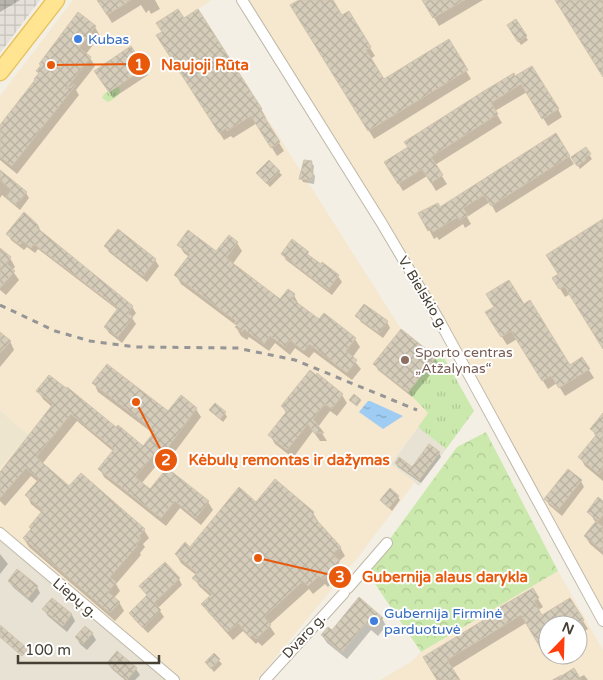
<svg xmlns="http://www.w3.org/2000/svg" width="603" height="680" viewBox="0 0 603 680" font-family="'Varela Round',sans-serif">
<style>
.residential{fill:#e7e2d3}
.commercial{fill:#f6e7cf;fill-rule:evenodd}
.industrial{fill:url(#industrial-grid)}
.education{fill:#ede5ce}
.grass{fill:url(#grass-tufts)}
.forest{fill:url(#forest-crowns)}
.water{fill:url(#water-ripples)}
.shadow{fill:#0003}
.building{fill:url(#building-cross-hatch);stroke:#d0c4ad}
.lines{fill:none;stroke-linecap:round;stroke-linejoin:round}
.minor-casing{stroke:#bfb8a7;stroke-width:12}
.primary-casing{stroke:#e7c45f;stroke-width:19}
.minor{stroke:#fff;stroke-width:10}
.primary{stroke:#ffe592;stroke-width:16}
.rail{stroke:#959595;stroke-width:3;stroke-dasharray:6 6;stroke-linecap:butt}
.shop-dot{fill:#3f7fe0;stroke:#fff;stroke-width:2}
.education-dot{fill:#8d6e63;stroke:#fff;stroke-width:2}
.labels{text-anchor:middle;dominant-baseline:central;stroke-width:4;stroke-linejoin:round;paint-order:stroke}
.shop-label{font-size:14px;fill:#366cbe;stroke:#fff;text-anchor:start}
.street-label{font-size:14px;fill:#464034;stroke:#fff}
.education-label{font-size:14px;fill:#785e54;stroke:#fff;text-anchor:start}
.leader{fill:none;stroke:#e8590c;stroke-width:2}
.callout-dot{fill:#e8590c;stroke:#fff;stroke-width:2}
.mark-label{font-size:15px;text-anchor:middle;font-weight:bold;fill:#fff}
.callout-label{font-size:15px;text-anchor:middle;font-weight:bold;fill:#e8590c;stroke:#fff;stroke-width:4;stroke-linejoin:round;paint-order:stroke}
</style>
<defs>
<pattern id="industrial-grid" width="8" height="8" patternUnits="userSpaceOnUse" patternTransform="scale(1.25)"><rect width="8" height="8" fill="#e5e1da"/><path d="M0 4h8M4 0v8" fill="none" stroke="#c6c2bc"/></pattern>
<pattern id="grass-tufts" width="24" height="20" patternUnits="userSpaceOnUse" patternTransform="scale(1.25)"><rect width="24" height="20" fill="#cbe9ac"/><path d="M3 7l-1-3M5 7V3M7 7l1-3M15 17l-1-3M17 17v-4M19 17l1-3" fill="none" stroke="#b0c995"/></pattern>
<pattern id="forest-crowns" width="20" height="18" patternUnits="userSpaceOnUse" patternTransform="scale(1.25)"><rect width="20" height="18" fill="#cbe9ac"/><path d="M2 6a3 3 0 1 1 6 0M12 15a3 3 0 1 1 6 0" fill="none" stroke="#b0c995"/></pattern>
<pattern id="water-ripples" width="26" height="14" patternUnits="userSpaceOnUse" patternTransform="scale(1.25)"><rect width="26" height="14" fill="#9fccf2"/><path d="M2 4q2-2 4 0t4 0M15 11q2-2 4 0t4 0" fill="none" stroke="#83a7c5"/></pattern>
<pattern id="building-cross-hatch" width="8" height="8" patternUnits="userSpaceOnUse" patternTransform="scale(1.25)"><rect width="8" height="8" fill="#d5ccba"/><path d="M0 0l8 8M0 8l8-8" fill="none" stroke="#b8b0a0"/></pattern>
</defs>
<rect width="100%" height="100%" fill="#f3efe5"/>
<path class="residential" d="M 418,427 L 446,449 L 419,486 L 391,464 Z
M 0,533 L 174,680 L 0,680 Z"/>
<path class="commercial" d="M 73,0 L 212,0 L 198,9 L 401,329 L 373,364 L 408,392 L 428,413 L 391,464 L 415,482 L 359,556 L 257,680 L 178,680 L 92,609 L 0,527 L 0,468 L 27,435 L 0,411 L 0,96 Z
M 242,0 L 603,0 L 603,621 L 467,370 Z
M 558,571 L 603,650 L 603,680 L 380,680 L 411,662 L 421,652 ZM 548,625 L 578,625 L 578,655 L 548,655 Z"/>
<path class="industrial" d="M 0,0 L 40,0 L 0,53 Z"/>
<path class="education" d="M 0,411 L 28,435 L 0,468 Z"/>
<path class="grass" d="M 118,86 L 120,90 C 119,97 113,99 108,102 L 102,98 L 104,94 L 108,91 L 109,92 Z
M 442,354 L 474,411 L 446,449 L 418,427 L 428,413 L 408,392 L 436,357 Z"/>
<path class="forest" d="M 486,432 L 558,571 L 421,652 L 365,569 L 387,543 L 457,447 Z"/>
<path class="water" d="M 368,401 L 370,401 L 403,416 L 383,429 L 359,412 Z"/>
<path class="shadow" d="M 0,0 L 20,0 L 0,12 Z
M 98,0 L 155,0 L 160,9 L 151,14 L 149,10 L 146,13 L 141,5 L 112,23 Z
M 301,0 L 331,0 L 342,17 L 349,13 L 375,56 L 370,59 L 384,81 L 448,41 L 471,79 L 374,139 L 297,14 Z
M 424,0 L 483,0 L 439,26 Z
M 78,14 L 95,27 L 100,36 L 86,54 L 90,58 L 95,66 L 76,90 L 79,95 L 17,174 L 0,160 L 0,127 L 36,81 L 39,74 L 38,71 L 42,66 L 40,64 Z
M 515,20 L 528,40 L 521,45 L 508,25 Z
M 163,44 L 261,109 L 266,118 L 264,118 L 284,151 L 277,156 L 257,123 L 233,138 L 231,136 L 224,140 Z
M 144,69 L 148,75 L 113,98 L 100,77 Z
M 514,75 L 558,109 L 562,117 L 548,126 L 527,92 L 495,111 L 502,123 L 435,165 L 447,184 L 436,191 L 427,176 L 403,191 L 390,170 Z
M 585,148 L 592,159 L 580,169 L 572,157 Z
M 569,156 L 574,164 L 496,213 L 490,202 L 467,217 L 471,224 L 465,228 L 463,224 L 439,240 L 437,237 L 434,239 L 420,213 L 440,208 Z
M 311,162 L 314,166 L 313,173 L 315,176 L 314,184 L 303,182 L 301,178 Z
M 279,172 L 282,175 L 270,187 L 257,173 Z
M 0,175 L 26,193 L 29,198 L 20,210 L 2,195 L 0,198 Z
M 603,221 L 603,347 L 570,294 L 565,297 L 559,287 L 560,275 Z
M 38,225 L 41,232 L 132,307 L 136,313 L 132,318 L 136,324 L 122,343 L 109,333 L 105,327 L 118,310 L 38,249 L 35,253 L 27,247 L 24,250 L 11,240 L 8,234 Z
M 118,231 L 155,260 L 159,266 L 147,282 L 109,252 L 106,246 Z
M 229,236 L 237,243 L 242,251 L 232,265 L 280,301 L 288,291 L 294,295 L 299,305 L 319,321 L 355,339 L 360,347 L 352,358 L 361,369 L 352,380 L 314,352 L 309,358 L 295,348 L 290,355 L 275,343 L 269,351 L 249,337 L 247,340 L 241,336 L 236,327 L 237,326 L 181,284 L 176,275 L 189,257 L 184,253 L 179,245 L 217,253 Z
M 293,241 L 321,266 L 323,264 L 338,276 L 342,282 L 332,295 L 286,260 L 283,254 Z
M 0,250 L 10,258 L 15,267 L 12,270 L 19,280 L 6,295 L 0,290 Z
M 523,305 L 570,366 L 582,359 L 594,378 L 565,396 L 557,383 L 548,389 L 517,339 L 507,345 L 492,321 L 495,307 Z
M 357,316 L 387,322 L 390,328 L 383,338 L 361,322 Z
M 0,333 L 10,341 L 14,350 L 0,367 Z
M 435,358 L 439,364 L 412,397 L 378,370 L 375,364 Z
M 94,383 L 168,413 L 181,397 L 196,409 L 201,417 L 171,457 L 166,454 L 141,484 L 150,491 L 208,502 L 213,510 L 201,525 L 180,508 L 166,526 L 104,477 L 100,469 L 114,452 L 77,421 L 42,464 L 70,488 L 81,474 L 144,530 L 149,538 L 143,544 L 145,547 L 140,553 L 141,555 L 116,584 L 120,591 L 114,598 L 119,602 L 124,611 L 115,621 L 29,547 L 24,539 L 42,513 L 31,504 L 27,495 L 38,482 L 31,476 L 5,506 L 0,501 L 0,473 L 52,407 L 43,399 L 38,391 L 116,429 L 144,448 L 154,434 L 98,392 Z
M 342,395 L 347,403 L 337,416 L 330,411 L 318,427 L 327,441 L 320,441 L 313,431 L 293,458 L 275,444 L 270,435 L 287,414 L 282,406 Z
M 210,410 L 225,413 L 227,417 L 223,422 Z
M 603,415 L 603,481 L 585,466 L 580,457 L 596,437 L 592,429 Z
M 439,453 L 441,457 L 421,483 L 398,467 L 396,464 L 413,468 Z
M 581,481 L 584,487 L 562,516 L 549,505 L 546,499 Z
M 398,497 L 400,500 L 392,511 L 382,501 Z
M 603,502 L 603,555 L 590,544 L 585,536 L 596,523 L 589,512 Z
M 256,503 L 313,513 L 318,521 L 317,522 L 340,547 L 345,556 L 338,562 L 343,571 L 328,587 L 325,584 L 313,594 L 309,589 L 269,625 L 275,634 L 262,646 L 258,642 L 256,644 L 243,631 L 233,640 L 208,612 L 203,604 L 211,597 L 199,586 L 194,578 L 196,575 L 181,563 L 176,554 L 191,549 Z
M 0,554 L 8,564 L 0,574 Z
M 179,579 L 182,585 L 158,608 L 164,617 L 148,633 L 134,619 L 130,613 L 148,596 L 141,586 Z
M 9,581 L 37,587 L 40,593 L 32,603 L 13,587 Z
M 532,589 L 543,607 L 538,610 L 542,617 L 570,600 L 588,629 L 578,635 L 578,625 L 548,625 L 548,654 L 546,655 L 526,623 L 451,669 L 458,680 L 439,680 L 425,657 L 503,610 Z
M 52,599 L 72,615 L 75,621 L 67,632 L 48,616 L 44,610 Z
M 382,618 L 386,626 L 378,636 L 371,630 L 347,659 L 327,643 L 322,635 Z
M 92,633 L 96,640 L 87,650 L 80,644 L 77,638 Z
M 214,655 L 222,664 L 214,672 L 206,662 Z
M 108,663 L 136,669 L 140,675 L 135,680 L 125,680 L 112,669 Z
M 561,675 L 562,677 L 578,678 L 584,675 L 588,680 L 552,680 Z"/>
<path class="building" d="M 97,0 L 131,0 L 107,15 Z
M 299,0 L 333,0 L 342,15 L 349,11 L 371,47 L 366,50 L 384,79 L 449,39 L 468,70 L 368,131 L 290,5 Z
M 422,0 L 465,0 L 433,18 Z
M 555,0 L 603,0 L 603,77 Z
M 178,9 L 184,18 L 198,9 L 262,109 L 260,110 L 280,142 L 271,148 L 251,116 L 227,131 L 226,128 L 219,133 L 156,35 L 162,32 L 156,23 Z
M 78,12 L 96,26 L 79,48 L 91,57 L 65,90 L 74,84 L 75,86 L 12,166 L 0,157 L 0,125 L 35,80 L 34,79 L 39,73 L 36,71 L 41,65 L 39,64 Z
M 516,19 L 527,36 L 518,42 L 507,25 Z
M 131,46 L 145,68 L 109,92 L 94,71 Z
M 532,66 L 559,109 L 542,119 L 521,84 L 491,103 L 498,114 L 431,157 L 443,175 L 431,183 L 422,169 L 398,184 L 384,162 L 408,147 L 404,142 L 484,91 L 514,73 L 515,76 Z
M 556,133 L 570,156 L 491,206 L 484,195 L 463,208 L 468,215 L 460,220 L 458,217 L 433,232 L 431,229 L 428,231 L 418,213 L 438,203 L 440,207 Z
M 586,147 L 591,154 L 585,158 L 586,160 L 577,166 L 571,157 Z
M 269,160 L 280,171 L 267,184 L 256,173 Z
M 304,160 L 312,161 L 311,171 L 313,171 L 312,180 L 299,179 Z
M 0,170 L 27,192 L 16,205 L 6,197 L 12,190 L 0,181 Z
M 24,212 L 38,225 L 36,227 L 133,306 L 128,313 L 133,317 L 118,337 L 104,327 L 118,308 L 34,244 L 31,248 L 23,241 L 20,245 L 6,234 Z
M 603,219 L 603,349 L 564,286 L 559,289 L 552,278 L 558,274 L 546,255 Z
M 118,229 L 156,259 L 143,276 L 104,246 Z
M 188,230 L 216,251 L 229,235 L 238,242 L 226,258 L 280,299 L 288,289 L 295,294 L 292,299 L 319,319 L 324,313 L 356,338 L 346,351 L 357,360 L 347,373 L 309,344 L 304,351 L 290,340 L 285,347 L 270,336 L 264,344 L 244,329 L 242,332 L 235,327 L 237,325 L 234,323 L 236,321 L 174,275 L 190,254 L 177,245 Z
M 292,239 L 309,252 L 307,254 L 321,264 L 322,262 L 339,275 L 328,290 L 281,254 Z
M 0,248 L 11,257 L 6,263 L 15,271 L 0,288 Z
M 509,280 L 524,304 L 530,300 L 570,365 L 582,357 L 590,369 L 559,388 L 551,376 L 542,381 L 511,331 L 501,337 L 485,312 L 494,307 L 486,294 Z
M 364,304 L 388,321 L 379,333 L 355,316 Z
M 401,329 L 436,357 L 408,392 L 373,364 Z
M 0,332 L 11,341 L 0,353 Z
M 107,364 L 168,411 L 181,395 L 197,408 L 166,450 L 161,446 L 135,477 L 150,489 L 167,468 L 209,501 L 196,518 L 175,501 L 161,518 L 98,469 L 114,449 L 71,414 L 36,457 L 69,486 L 81,473 L 145,529 L 139,536 L 141,538 L 136,545 L 137,546 L 110,577 L 116,582 L 108,592 L 120,602 L 110,613 L 23,538 L 31,529 L 29,527 L 43,510 L 25,495 L 39,479 L 26,468 L 0,498 L 0,472 L 53,404 L 36,391 L 49,375 L 66,388 L 67,387 L 116,427 L 118,425 L 143,446 L 155,431 L 92,383 Z
M 310,370 L 316,375 L 317,373 L 343,394 L 332,409 L 325,404 L 313,419 L 324,433 L 314,433 L 308,424 L 287,450 L 268,435 L 287,411 L 281,406 Z
M 354,394 L 361,400 L 357,406 L 349,400 Z
M 215,403 L 226,412 L 220,419 L 209,410 Z
M 603,413 L 603,469 L 599,474 L 578,457 L 597,434 L 590,429 Z
M 429,444 L 440,452 L 419,480 L 395,463 L 399,457 L 412,467 Z
M 568,469 L 582,480 L 558,510 L 544,499 Z
M 275,479 L 314,512 L 312,515 L 341,547 L 332,554 L 340,561 L 323,579 L 319,576 L 308,586 L 303,581 L 264,617 L 271,625 L 256,639 L 253,635 L 250,637 L 238,623 L 228,632 L 201,604 L 212,594 L 192,578 L 197,573 L 175,554 L 185,542 L 190,547 L 239,487 L 256,502 Z
M 390,488 L 399,496 L 389,508 L 380,500 Z
M 598,497 L 603,501 L 603,515 L 598,521 L 587,512 Z
M 596,521 L 603,527 L 603,551 L 584,536 Z
M 165,562 L 180,578 L 154,603 L 161,610 L 143,628 L 129,613 L 147,595 L 139,586 Z
M 17,569 L 38,586 L 28,598 L 8,581 Z
M 533,588 L 539,598 L 534,601 L 542,615 L 570,598 L 584,620 L 577,625 L 548,625 L 548,643 L 540,647 L 521,615 L 447,660 L 460,680 L 437,680 L 423,657 L 502,609 L 500,607 Z
M 359,597 L 383,618 L 373,629 L 366,623 L 342,652 L 321,635 L 328,627 L 332,630 Z
M 52,598 L 72,614 L 63,626 L 42,609 Z
M 0,625 L 28,649 L 22,656 L 0,637 Z
M 85,626 L 93,633 L 83,644 L 75,637 Z
M 117,651 L 137,668 L 127,680 L 107,663 Z
M 214,653 L 220,659 L 211,669 L 205,662 Z
M 574,668 L 581,680 L 555,680 Z"/>
<g class="lines">
<g class="minor-casing">
<path id="minor" d="M 242,0 L 381,222 L 439,320 L 603,621
M 0,533 L 174,680
M 348,588 L 387,543
M 265,680 L 344,593"/>
</g>
<g class="primary-casing">
<path id="primary" d="M 0,72 L 56,0"/>
</g>
<use href="#minor" class="minor"/>
<use href="#primary" class="primary"/>
<path class="rail" d="M 0,305 L 55,331 L 90,341 L 136,347 L 237,348 L 295,360 L 417,410"/>
</g>
<g class="shop-dot">
<circle cx="78" cy="39" r="5"/>
<circle cx="374" cy="621" r="5"/>
</g>
<circle class="education-dot" cx="405" cy="360" r="5"/>
<g class="labels">
<g class="shop-label">
<text x="88" y="39">Kubas</text>
<text x="384" y="613">Gubernija Firminė<tspan x="384" dy="16">parduotuvė</tspan></text>
</g>
<g class="street-label">
<text transform="translate(423 293) rotate(59)">V. Bielskio g.</text>
<text transform="translate(75 598) rotate(40)">Liepų g.</text>
<text transform="translate(304 636) rotate(-47)">Dvaro g.</text>
</g>
<g class="education-label">
<text x="415" y="352">Sporto centras<tspan x="415" dy="16">„Atžalynas“</tspan></text>
</g>
</g>
<path class="leader" d="M51 65L139 64M136 402L166 460M258 558L340 577"/>
<g class="callout-dot">
<circle cx="51" cy="65" r="5"/>
<circle cx="136" cy="402" r="5"/>
<circle cx="258" cy="558" r="5"/>
<circle cx="139" cy="64" r="12"/>
<circle cx="166" cy="460" r="12"/>
<circle cx="340" cy="577" r="12"/>
</g>
<g class="mark-label">
<text x="139" y="70">1</text>
<text x="166" y="465">2</text>
<text x="340" y="582">3</text>
</g>
<g class="callout-label">
<text x="205" y="70">Naujoji Rūta</text>
<text x="289" y="465">Kėbulų remontas ir dažymas</text>
<text x="445" y="582">Gubernija alaus darykla</text>
</g>
<g transform="translate(563 640) rotate(23)"><circle r="24" fill="#ffffff" stroke="#b5b3ae"/>
<path d="M0-4L9 19L0 12L-9 19Z" fill="#ff3e10"/>
<text y="-8" font-size="14" font-weight="bold" text-anchor="middle" fill="#464034">N</text>
</g>
<path d="M18 655v8h141v-8" fill="none" stroke="#464034" stroke-width="2.5"/>
<text x="25" y="655" font-size="15" fill="#464034" stroke="#ffffff" stroke-width="4" paint-order="stroke">100 m</text>
</svg>
